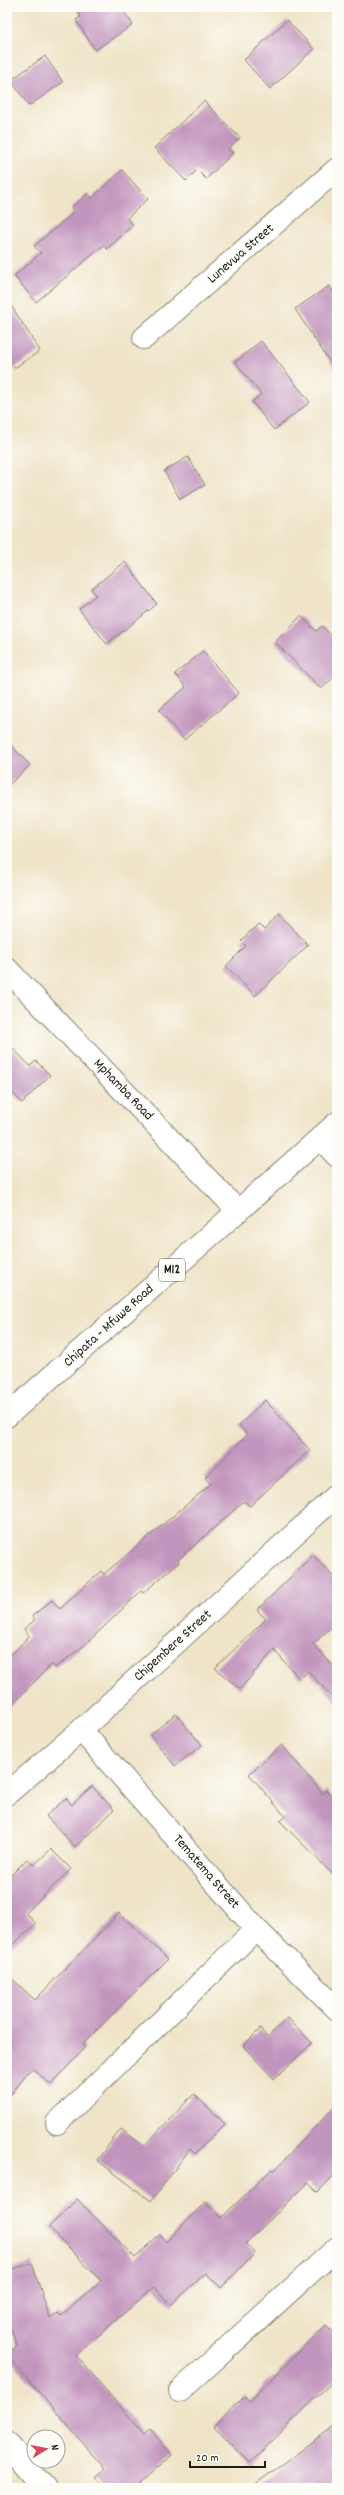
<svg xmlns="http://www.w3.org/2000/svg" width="344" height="2495" viewBox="0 0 344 2495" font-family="Dekko,sans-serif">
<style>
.building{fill:#c295be}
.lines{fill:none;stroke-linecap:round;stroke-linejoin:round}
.minor-casing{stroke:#868072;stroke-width:24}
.major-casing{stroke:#868072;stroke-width:24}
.minor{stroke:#fff;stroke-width:22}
.major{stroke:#fff;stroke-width:22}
.labels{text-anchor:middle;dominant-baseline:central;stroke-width:4;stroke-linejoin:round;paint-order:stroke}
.shield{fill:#fdfcf7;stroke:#605f5e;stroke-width:1}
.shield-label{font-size:13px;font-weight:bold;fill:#1c1c1c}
.street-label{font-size:14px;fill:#1c1c1c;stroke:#fdfcf7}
</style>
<rect width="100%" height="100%" fill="#fdfcf7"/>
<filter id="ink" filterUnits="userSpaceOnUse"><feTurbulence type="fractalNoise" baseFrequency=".025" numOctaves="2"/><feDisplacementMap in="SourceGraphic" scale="8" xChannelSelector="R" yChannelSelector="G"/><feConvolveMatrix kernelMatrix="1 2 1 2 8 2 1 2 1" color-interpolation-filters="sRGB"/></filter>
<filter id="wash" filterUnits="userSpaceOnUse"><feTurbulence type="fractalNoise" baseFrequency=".012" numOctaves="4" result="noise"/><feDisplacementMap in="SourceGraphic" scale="16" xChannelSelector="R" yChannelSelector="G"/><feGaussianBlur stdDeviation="0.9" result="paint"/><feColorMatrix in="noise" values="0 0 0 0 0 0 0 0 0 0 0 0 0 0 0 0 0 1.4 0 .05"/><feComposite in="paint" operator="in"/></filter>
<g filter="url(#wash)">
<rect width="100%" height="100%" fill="#efe4c8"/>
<g id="blocks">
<path class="building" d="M 75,7 L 121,7 L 133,25 L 95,50 L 76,20 L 81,17 Z
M 287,20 L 314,49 L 270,89 L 244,60 Z
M 45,56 L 63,82 L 29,106 L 11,80 Z
M 204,101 L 240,138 L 228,149 L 233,153 L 206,179 L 197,170 L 186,181 L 154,148 Z
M 122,170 L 148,199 L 127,218 L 133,225 L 107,249 L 104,245 L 36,302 L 14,276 L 41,253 L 34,246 L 74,212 L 71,208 L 88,193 L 92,198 Z
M 329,286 L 337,297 L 337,373 L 295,309 Z
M 7,299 L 40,351 L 14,368 L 7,357 Z
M 261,341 L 310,402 L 274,430 L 252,402 L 261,394 L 235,362 Z
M 188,457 L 205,485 L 180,499 L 164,471 Z
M 125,562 L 157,604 L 107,644 L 79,609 L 96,595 L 91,589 Z
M 301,616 L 316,631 L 322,626 L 337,642 L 337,674 L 321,689 L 275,642 Z
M 203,651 L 239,693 L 184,740 L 159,710 L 186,687 L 175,674 Z
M 7,741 L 30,765 L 7,787 Z
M 279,914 L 308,945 L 255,996 L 226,966 L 246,946 L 241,941 L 258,924 L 264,930 Z
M 7,1042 L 30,1066 L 36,1061 L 50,1075 L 22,1103 L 7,1087 Z
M 265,1400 L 310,1450 L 250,1506 L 244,1501 L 178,1560 L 179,1562 L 143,1593 L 141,1591 L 87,1643 L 55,1668 L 52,1664 L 7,1710 L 7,1659 L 29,1636 L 24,1629 L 35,1620 L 32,1616 L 52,1600 L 60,1609 L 101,1571 L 104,1574 L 211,1484 L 205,1478 L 247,1435 L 239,1425 Z
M 313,1555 L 337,1581 L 337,1622 L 313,1644 L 337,1670 L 337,1702 L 308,1671 L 300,1679 L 274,1650 L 240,1689 L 215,1668 L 266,1619 L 257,1610 Z
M 176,1714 L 202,1745 L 175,1766 L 150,1735 Z
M 282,1745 L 323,1794 L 326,1790 L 337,1802 L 337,1879 L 280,1821 L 285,1816 L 249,1774 Z
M 92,1786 L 114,1810 L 75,1847 L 46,1816 L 66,1798 L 72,1805 Z
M 51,1849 L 71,1869 L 26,1913 L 36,1924 L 7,1950 L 7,1879 L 27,1859 L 34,1865 Z
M 119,1913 L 168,1959 L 82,2045 L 85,2047 L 51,2085 L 32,2068 L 7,2099 L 7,1974 L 35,2000 Z
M 288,2018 L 312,2043 L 274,2079 L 243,2046 L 260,2029 L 267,2037 Z
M 194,2094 L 225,2124 L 195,2154 L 190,2149 L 151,2201 L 97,2160 L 121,2129 L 144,2146 Z
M 337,2104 L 337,2172 L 318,2192 L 308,2183 L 246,2243 L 255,2253 L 221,2288 L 206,2273 L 171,2305 L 154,2287 L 76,2355 L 144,2435 L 150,2429 L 172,2455 L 134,2488 L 105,2488 L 96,2477 L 105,2469 L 7,2355 L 17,2346 L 7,2316 L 7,2271 L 32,2263 L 50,2319 L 58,2313 L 61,2316 L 101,2281 L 49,2227 L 77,2199 L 135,2258 L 160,2235 L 166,2242 L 205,2202 L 221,2218 L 272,2169 L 274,2171 Z
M 326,2325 L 337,2336 L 337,2377 L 250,2463 L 214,2426 L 245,2396 L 249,2401 Z
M 337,2424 L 337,2488 L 250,2488 Z"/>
</g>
</g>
<g filter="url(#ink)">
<use href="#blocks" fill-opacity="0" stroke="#868072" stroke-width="1"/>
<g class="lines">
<g class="minor-casing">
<path id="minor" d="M 144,338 L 337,169
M 7,969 L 238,1211
M 321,1139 L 337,1156
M 81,1730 L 256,1929 L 337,2009
M 7,1794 L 81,1730 L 337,1495
M 57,2123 L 256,1929
M 180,2391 L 337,2248
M 7,2443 L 45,2488"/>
</g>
<g class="major-casing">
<path id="major" d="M 7,1416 L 337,1123"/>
</g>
<use href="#minor" class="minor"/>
<use href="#major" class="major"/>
</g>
</g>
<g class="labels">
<rect class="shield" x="159" y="1259" width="26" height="22" rx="3"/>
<g class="shield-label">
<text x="172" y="1270">M12</text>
</g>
<g class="street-label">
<text transform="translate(241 254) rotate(-41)">Lunevwa Street</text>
<text transform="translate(123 1090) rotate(46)">Mphamba Road</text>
<text transform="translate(109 1326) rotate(-42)">Chipata - Mfuwe Road</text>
<text transform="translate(173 1646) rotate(-42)">Chipembere Street</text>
<text transform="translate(206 1872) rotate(49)">Tematema Street</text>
</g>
</g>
<rect width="344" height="2495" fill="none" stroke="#fdfcf7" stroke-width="24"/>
<g transform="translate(46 2449) rotate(80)"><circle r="19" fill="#fdfcf7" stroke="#a3a29f"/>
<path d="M0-3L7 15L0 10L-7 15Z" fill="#d1495b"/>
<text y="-6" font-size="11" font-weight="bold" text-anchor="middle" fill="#1c1c1c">N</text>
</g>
<path d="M190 2461v6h75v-6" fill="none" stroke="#1c1c1c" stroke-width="2"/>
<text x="196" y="2461" font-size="12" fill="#1c1c1c" stroke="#fdfcf7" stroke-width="3" paint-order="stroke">20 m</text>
</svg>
